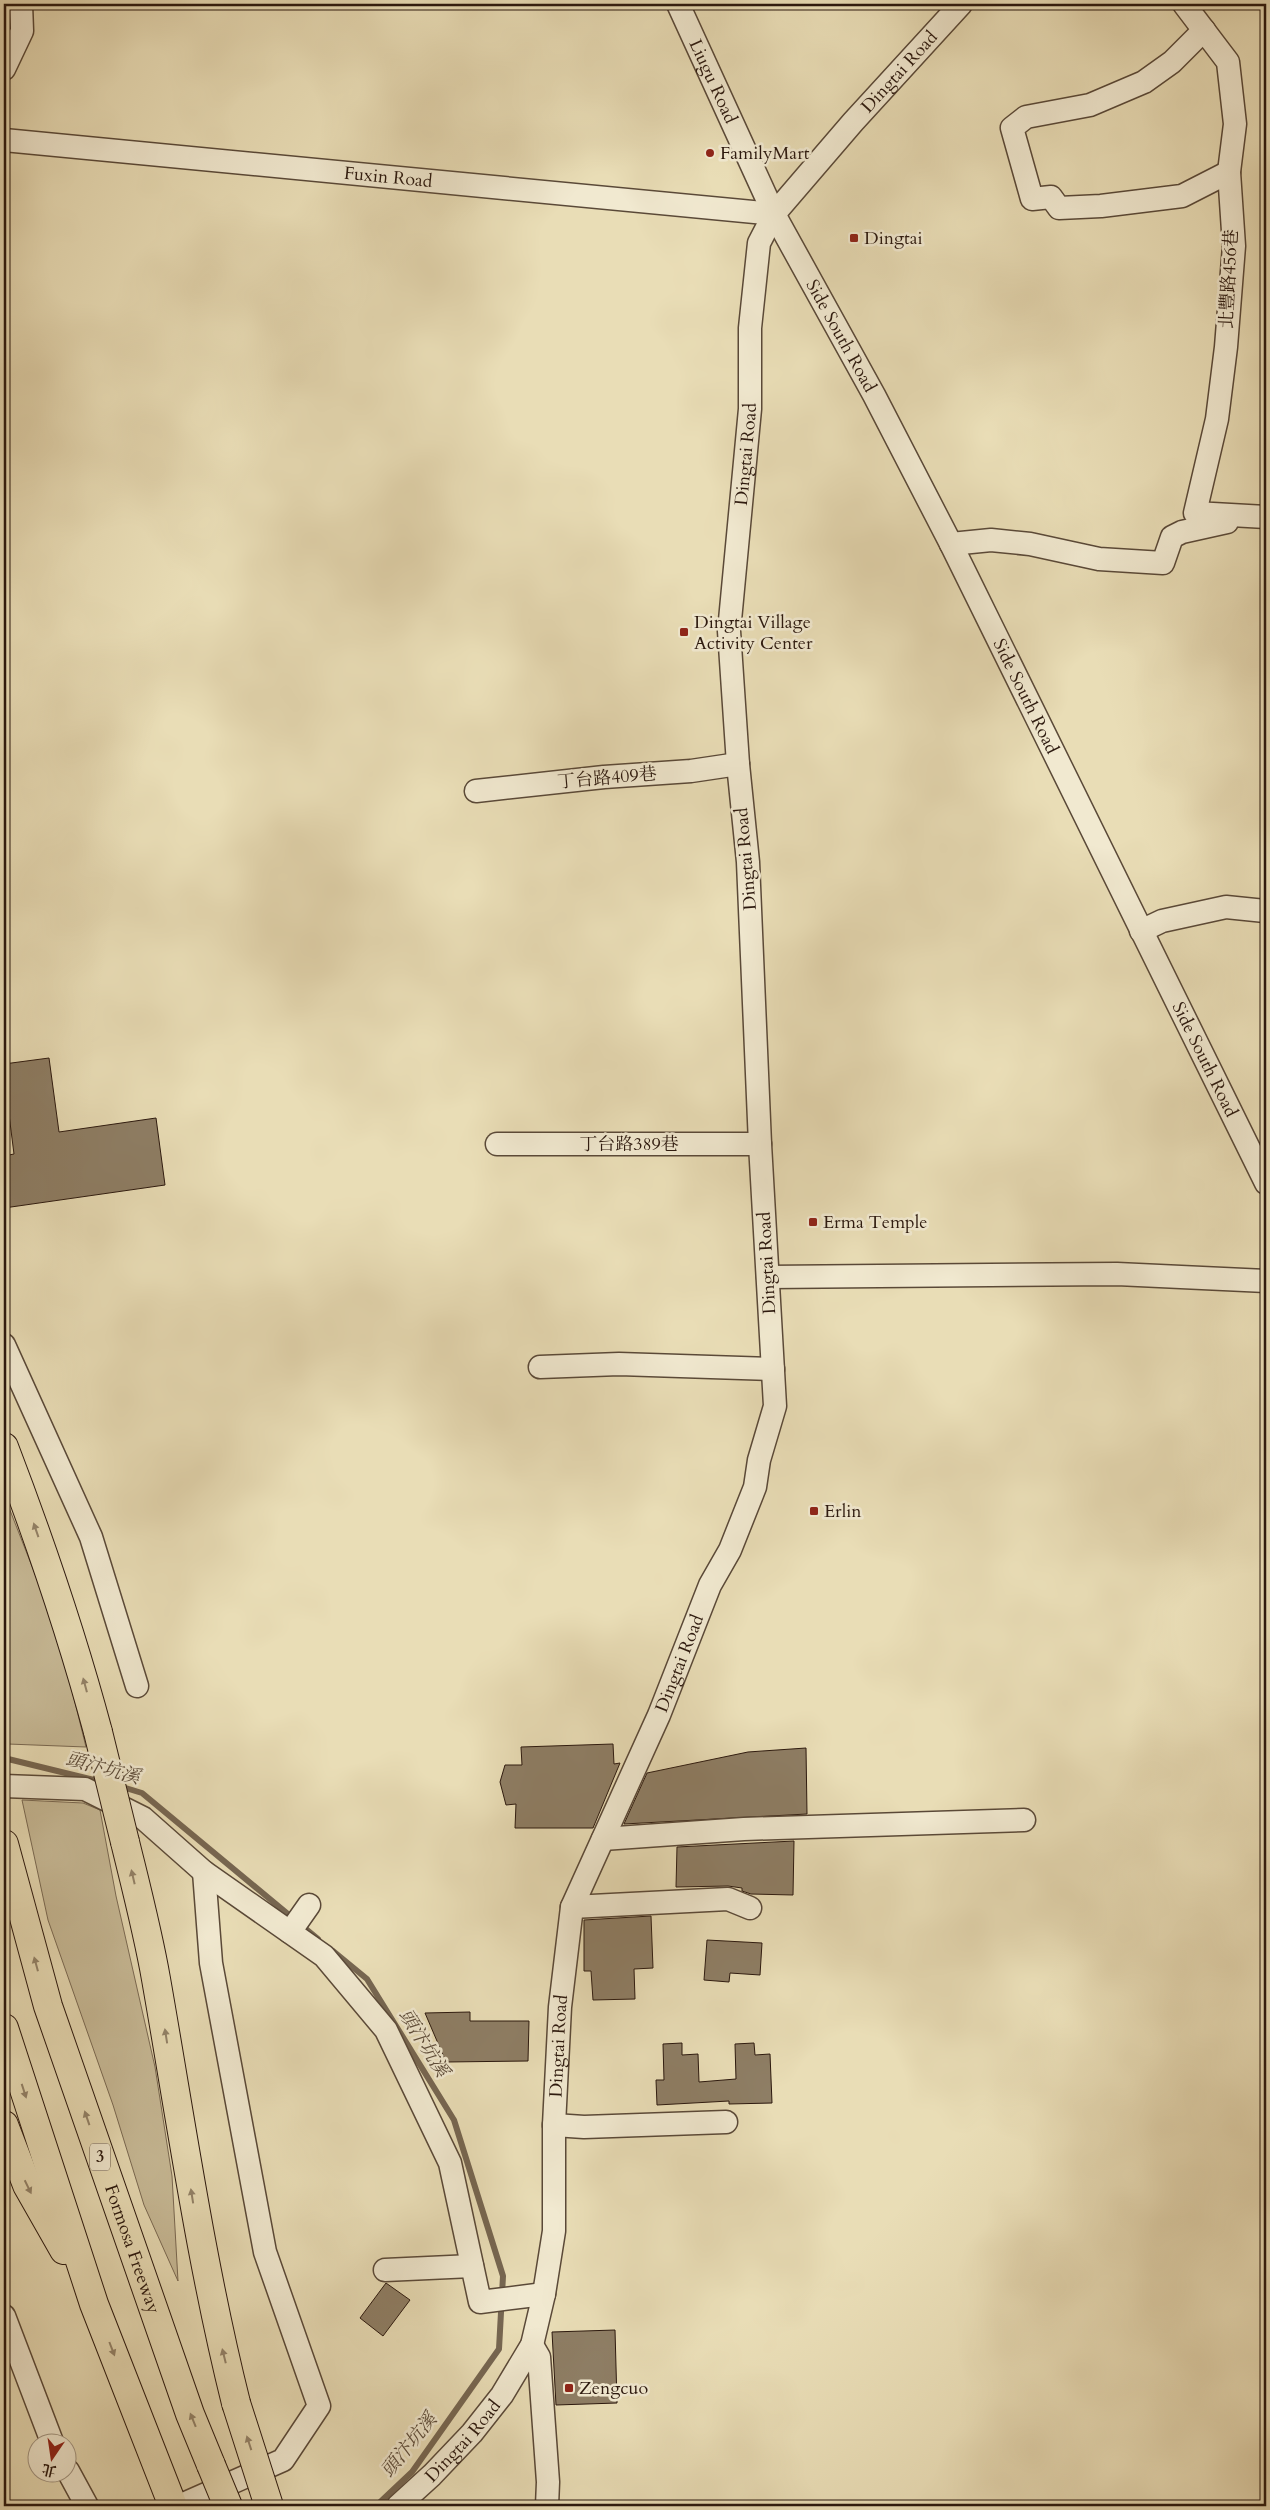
<svg xmlns="http://www.w3.org/2000/svg" width="1270" height="2510" viewBox="0 0 1270 2510" font-family="Cardo,'Noto Serif TC',serif">
<style>
.green{fill:#c9bc99;stroke:#7a6a54}
.lines{fill:none;stroke-linecap:round;stroke-linejoin:round}
.stream{stroke:#766651;stroke-width:6}
.building{fill:#8e7e65;stroke:#2b180e}
.minor-casing{stroke:#5a4938;stroke-width:25}
.highway-casing{stroke:#2b180e;stroke-width:30}
.minor{stroke:#f1e9d0;stroke-width:22}
.highway{stroke:#e9ddb6;stroke-width:28}
.highway-bridge-casing{stroke:#2b180e;stroke-width:30;stroke-linecap:butt}
.highway-bridge{stroke:#e9ddb6;stroke-width:28}
.oneway{fill:#94846a}
.poi-dot{fill:#8f2418;stroke:#f1e9d0;stroke-width:2}
.labels{text-anchor:middle;dominant-baseline:central;stroke-width:5;stroke-linejoin:round;paint-order:stroke}
.shield{fill:#f1e9d0;stroke:#665748;stroke-width:1}
.shield-label{font-size:16px;font-weight:bold;fill:#2b180e}
.street-label{font-size:18px;fill:#2b180e;stroke:#f1e9d0}
.poi-label{font-size:18px;fill:#2b180e;stroke:#f1e9d0;text-anchor:start}
.water-label{font-size:19px;font-style:italic;fill:#5d4c3a;stroke:#f1e9d0}
</style>
<rect width="100%" height="100%" fill="#e9ddb6"/>
<filter id="stains"><feTurbulence type="fractalNoise" baseFrequency=".004" numOctaves="4"/><feColorMatrix values="0 0 0 0 .2 0 0 0 0 .09 0 0 0 0 .02 0 0 0 .5 -.17"/></filter>
<radialGradient id="worn" r=".72"><stop offset=".6" stop-color="#630" stop-opacity="0"/><stop offset="1" stop-color="#630" stop-opacity=".3"/></radialGradient>
<path class="green" d="M 4,1495 L 57,1630 L 86,1747 L 8,1744 L 4,1728 Z
M 22,1800 L 83,1803 L 100,1810 L 116,1896 L 155,2067 L 172,2176 L 178,2281 L 144,2205 L 113,2105 L 48,1920 Z"/>
<g class="lines">
<path class="stream" d="M 4,1758 L 102,1782
M 119,1786 L 142,1793 L 318,1939
M 333,1951 L 367,1979 L 454,2120 L 503,2276 L 499,2349 L 412,2472 L 376,2506"/>
</g>
<path class="building" d="M 49,1058 L 59,1132 L 156,1118 L 165,1185 L 4,1208 L 4,1156 L 14,1154 L 7,1099 L 4,1100 L 4,1064 Z
M 613,1744 L 614,1764 L 620,1763 L 593,1828 L 515,1828 L 516,1804 L 506,1805 L 500,1782 L 505,1765 L 522,1765 L 521,1747 Z
M 806,1748 L 807,1814 L 624,1824 L 647,1773 L 748,1752 Z
M 794,1841 L 793,1895 L 751,1894 L 742,1891 L 742,1888 L 728,1886 L 676,1887 L 677,1847 Z
M 651,1916 L 653,1968 L 634,1969 L 635,1999 L 593,2000 L 591,1971 L 584,1971 L 584,1920 Z
M 707,1940 L 762,1943 L 760,1975 L 730,1973 L 729,1982 L 704,1980 Z
M 470,2012 L 470,2021 L 529,2021 L 528,2061 L 446,2062 L 425,2013 Z
M 682,2043 L 682,2055 L 698,2054 L 699,2082 L 736,2079 L 735,2044 L 754,2043 L 755,2055 L 770,2054 L 772,2103 L 729,2104 L 729,2101 L 657,2105 L 656,2080 L 664,2080 L 663,2044 Z
M 386,2283 L 410,2300 L 383,2336 L 360,2318 Z
M 615,2330 L 617,2403 L 556,2405 L 552,2332 Z"/>
<g class="lines">
<g class="minor-casing">
<g id="minor">
<path id="s1" d="M 678,4 L 774,214 L 874,395 L 951,544 L 1266,1183"/>
<path d="M 1184,4 L 1228,62 L 1235,124 L 1229,172 L 1234,246 L 1226,347 L 1217,419 L 1195,513 L 1266,517"/>
<path d="M 1204,30 L 1172,62 L 1144,82 L 1090,105 L 1026,117 L 1012,128 L 1032,199 L 1051,197 L 1059,208 L 1101,206 L 1182,196 L 1229,172"/>
<path d="M 4,69 L 22,31 L 21,4"/>
<path id="s2" d="M 4,140 L 774,214"/>
<path d="M 951,544 L 991,540 L 1030,544 L 1099,559 L 1163,563 L 1172,537 L 1182,532 L 1227,522"/>
<path d="M 476,791 L 604,777 L 691,771 L 738,764"/>
<path d="M 1141,931 L 1162,921 L 1226,907 L 1265,911"/>
<path d="M 497,1144 L 760,1144"/>
<path d="M 768,1277 L 1117,1274 L 1266,1281"/>
<path d="M 4,1345 L 91,1537 L 137,1686"/>
<path d="M 540,1367 L 619,1364 L 773,1369"/>
<path d="M 4,1786 L 85,1789 L 143,1818 L 204,1872 L 324,1956 L 386,2030 L 450,2163 L 480,2302 L 544,2294"/>
<path d="M 603,1839 L 744,1829 L 1024,1820"/>
<path d="M 572,1907 L 728,1899 L 750,1908"/>
<path d="M 290,1932 L 309,1905"/>
<path d="M 554,2125 L 584,2127 L 726,2122"/>
<path d="M 385,2270 L 472,2266"/>
<path d="M 4,2316 L 52,2442"/>
<path d="M 532,2345 L 539,2357 L 548,2482 L 547,2506"/>
<path d="M 68,2471 L 87,2506"/>
<path d="M 179,2506 L 283,2460 L 319,2406 L 265,2252 L 211,1963 L 204,1872"/>
<path id="s3" d="M 398,2506 L 432,2475 L 472,2433 L 502,2395 L 532,2345 L 544,2294 L 554,2231 L 554,2125 L 560,2007 L 572,1907 L 659,1715 L 710,1585 L 730,1550 L 755,1487 L 759,1460 L 775,1406 L 760,1144 L 748,862 L 738,764 L 729,631 L 750,409 L 750,328 L 759,243 L 774,214 L 853,122 L 961,4"/>
</g>
</g>
<g class="highway-casing">
<g id="highway">
<path d="M 4,1447 C 40,1541 72,1635 98,1732"/>
<path d="M 125,1842 C 136,1887 148,1933 156,1979 C 181,2121 201,2263 236,2403"/>
<path id="s4" d="M 4,1844 L 48,2006 L 190,2414 L 211,2465"/>
<path d="M 4,2028 L 94,2304 L 173,2506"/>
<path d="M 4,2125 L 27,2185 L 64,2250"/>
</g>
</g>
<use href="#minor" class="minor"/>
<use href="#highway" class="highway"/>
<g class="highway-bridge-casing">
<path id="highway-bridge" d="M 98,1732 L 125,1842
M 236,2403 L 269,2506
M 211,2465 L 228,2506"/>
</g>
<use href="#highway-bridge" class="highway-bridge"/>
</g>
<defs><path id="oneway-solid" d="M-6-.8H1V-3.2L6.5 0L1 3.2V.8H-6Z" transform="scale(1.25)"/></defs>
<g class="oneway">
<use href="#oneway-solid" transform="translate(36 1530) rotate(-109)"/>
<use href="#oneway-solid" transform="translate(85 1685) rotate(-105)"/>
<use href="#oneway-solid" transform="translate(133 1877) rotate(-103)"/>
<use href="#oneway-solid" transform="translate(36 1964) rotate(-105)"/>
<use href="#oneway-solid" transform="translate(166 2036) rotate(-99)"/>
<use href="#oneway-solid" transform="translate(24 2091) rotate(72)"/>
<use href="#oneway-solid" transform="translate(87 2118) rotate(-109)"/>
<use href="#oneway-solid" transform="translate(28 2187) rotate(64)"/>
<use href="#oneway-solid" transform="translate(192 2196) rotate(-99)"/>
<use href="#oneway-solid" transform="translate(112 2349) rotate(69)"/>
<use href="#oneway-solid" transform="translate(224 2356) rotate(-104)"/>
<use href="#oneway-solid" transform="translate(193 2420) rotate(-112)"/>
<use href="#oneway-solid" transform="translate(249 2443) rotate(-108)"/>
</g>
<g class="poi-dot">
<circle cx="710" cy="153" r="5"/>
<rect x="849" y="233" width="10" height="10" rx="2.5"/>
<rect x="679" y="627" width="10" height="10" rx="2.5"/>
<rect x="808" y="1217" width="10" height="10" rx="2.5"/>
<rect x="809" y="1506" width="10" height="10" rx="2.5"/>
<rect x="564" y="2383" width="10" height="10" rx="2.5"/>
</g>
<g class="labels">
<rect class="shield" x="90" y="2143.5" width="20" height="27" rx="4"/>
<g class="shield-label">
<text x="100" y="2157">3</text>
</g>
<g class="street-label">
<text stroke="none"><textPath href="#s3" startOffset="2582">Dingtai Road</textPath></text>
<text stroke="none"><textPath href="#s1" startOffset="85">Liugu Road</textPath></text>
<text stroke="none"><textPath href="#s2" startOffset="386">Fuxin Road</textPath></text>
<text transform="translate(1229 279) rotate(-87)">北豐路456巷</text>
<text stroke="none"><textPath href="#s1" startOffset="370">Side South Road</textPath></text>
<text stroke="none"><textPath href="#s3" startOffset="2148">Dingtai Road</textPath></text>
<text stroke="none"><textPath href="#s1" startOffset="775">Side South Road</textPath></text>
<text transform="translate(607 778) rotate(-5)">丁台路409巷</text>
<text transform="translate(746 859) rotate(-95)">Dingtai Road</text>
<text stroke="none"><textPath href="#s1" startOffset="1180">Side South Road</textPath></text>
<text x="629" y="1144">丁台路389巷</text>
<text transform="translate(767 1263) rotate(-93)">Dingtai Road</text>
<text stroke="none"><textPath href="#s3" startOffset="918">Dingtai Road</textPath></text>
<text stroke="none"><textPath href="#s3" startOffset="512">Dingtai Road</textPath></text>
<text stroke="none"><textPath href="#s4" startOffset="425">Formosa Freeway</textPath></text>
<text stroke="none"><textPath href="#s3" startOffset="92">Dingtai Road</textPath></text>
</g>
<g class="poi-label">
<text x="720" y="153">FamilyMart</text>
<text x="864" y="238">Dingtai</text>
<text x="694" y="622">Dingtai Village<tspan x="694" dy="21">Activity Center</tspan></text>
<text x="823" y="1222">Erma Temple</text>
<text x="824" y="1511">Erlin</text>
<text x="579" y="2388">Zengcuo</text>
</g>
<g class="water-label">
<text transform="translate(103 1768) rotate(15)">頭汴坑溪</text>
<text transform="translate(424 2043) rotate(58)">頭汴坑溪</text>
<text transform="translate(409 2445) rotate(-51)">頭汴坑溪</text>
</g>
</g>
<rect width="1270" height="2510" fill="none" stroke="#e9ddb6" stroke-width="20"/>
<rect x="5" y="5" width="1260" height="2500" fill="none" stroke="#2b180e" stroke-width="2.5"/>
<rect x="10" y="10" width="1250" height="2490" fill="none" stroke="#2b180e"/>
<g transform="translate(52 2458) rotate(193)"><circle r="24" fill="#f1e9d0" stroke="#a29582"/>
<path d="M0-4L9 19L0 12L-9 19Z" fill="#8f2418"/>
<text y="-8" font-size="14" font-weight="bold" text-anchor="middle" fill="#2b180e">北</text>
</g>
<rect width="100%" height="100%" filter="url(#stains)"/>
<rect width="100%" height="100%" fill="url(#worn)"/>
</svg>
